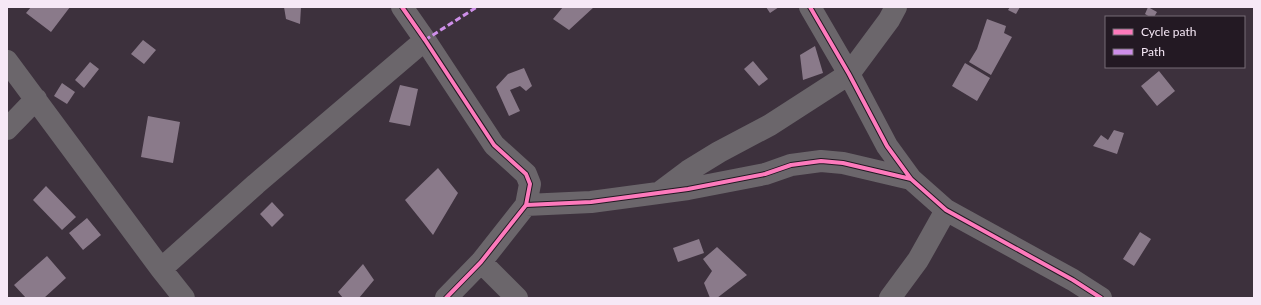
<svg xmlns="http://www.w3.org/2000/svg" width="1261" height="305" viewBox="0 0 1261 305" font-family="Lato,sans-serif">
<style>
.building{fill:#8a7a8a}
.lines{fill:none;stroke-linecap:round;stroke-linejoin:round}
.street{stroke:#6b666b;stroke-width:22}
.quiet{stroke:#ce8fe9;stroke-width:3;stroke-dasharray:6 3;stroke-linecap:butt}
.cycleway-casing{stroke:#231923;stroke-width:6}
.cycleway{stroke:#fd7abc;stroke-width:4}
</style>
<rect width="100%" height="100%" fill="#3d313d"/>
<path class="building" d="M 31,7 L 70,7 L 51,32 L 26,13 Z
M 284,7 L 301,7 L 300,24 L 286,19 Z
M 563,7 L 594,7 L 569,30 L 553,19 Z
M 766,7 L 779,7 L 770,13 Z
M 1010,7 L 1020,7 L 1016,14 L 1008,10 Z
M 1148,7 L 1157,12 L 1154,17 L 1150,17 L 1145,14 Z
M 987,19 L 1006,26 L 1004,33 L 1012,37 L 991,75 L 969,62 L 977,49 Z
M 143,40 L 156,50 L 144,64 L 131,54 Z
M 815,46 L 823,73 L 803,80 L 800,55 Z
M 753,61 L 768,79 L 759,86 L 744,69 Z
M 90,62 L 99,69 L 84,88 L 75,80 Z
M 965,63 L 990,78 L 977,101 L 952,86 Z
M 524,68 L 532,86 L 526,91 L 520,86 L 510,90 L 520,111 L 509,116 L 496,87 L 508,74 Z
M 1159,71 L 1175,91 L 1157,106 L 1141,86 Z
M 62,83 L 75,92 L 67,104 L 54,96 Z
M 400,85 L 418,89 L 410,126 L 389,122 Z
M 148,116 L 180,122 L 173,163 L 141,157 Z
M 1114,130 L 1124,133 L 1117,154 L 1093,146 L 1101,135 L 1108,140 Z
M 438,168 L 458,193 L 433,235 L 405,200 Z
M 46,186 L 76,217 L 62,230 L 33,200 Z
M 272,202 L 284,215 L 272,227 L 260,214 Z
M 87,218 L 101,235 L 83,250 L 69,233 Z
M 1140,232 L 1151,239 L 1134,266 L 1123,259 Z
M 699,239 L 704,253 L 678,262 L 673,248 Z
M 717,247 L 747,275 L 717,298 L 710,298 L 704,283 L 712,271 L 703,259 Z
M 47,256 L 66,278 L 44,298 L 26,298 L 14,285 Z
M 363,264 L 374,280 L 359,298 L 343,298 L 338,292 Z"/>
<g class="lines">
<path class="street" d="M 402,7 L 425,40 L 494,145 L 526,174 L 530,184 L 526,205 L 481,262 L 446,298
M 810,7 L 849,74 L 887,146 L 911,179 L 946,210 L 1073,280 L 1101,298
M 7,61 L 161,269 L 184,298
M 7,129 L 36,99
M 660,192 L 688,171 L 719,152 L 770,125 L 849,74 L 889,20 L 896,7
M 526,205 L 591,202 L 688,189 L 765,174 L 791,165 L 821,161 L 843,163 L 911,179
M 481,262 L 517,298
M 161,269 L 256,184 L 425,40
M 890,298 L 918,260 L 946,210"/>
<path class="quiet" d="M 425,40 L 477,7"/>
<g class="cycleway-casing">
<path id="cycleway" d="M 402,7 L 425,40 L 494,145 L 526,174 L 530,184 L 526,205 L 481,262 L 446,298
M 810,7 L 849,74 L 887,146 L 911,179 L 946,210 L 1073,280 L 1101,298
M 526,205 L 591,202 L 688,189 L 765,174 L 791,165 L 821,161 L 843,163 L 911,179"/>
</g>
<use href="#cycleway" class="cycleway"/>
</g>
<rect width="1261" height="305" fill="none" stroke="#f6e8f6" stroke-width="16"/>
<rect x="1105" y="16" width="140" height="52" fill="#231923" stroke="#776c77"/>
<rect x="1113" y="29" width="20" height="6" fill="#fd7abc" stroke="#776c77"/>
<text x="1141" y="36" font-size="12" fill="#f6e8f6">Cycle path</text>
<rect x="1113" y="49" width="20" height="6" fill="#ce8fe9" stroke="#776c77"/>
<text x="1141" y="56" font-size="12" fill="#f6e8f6">Path</text>
</svg>
